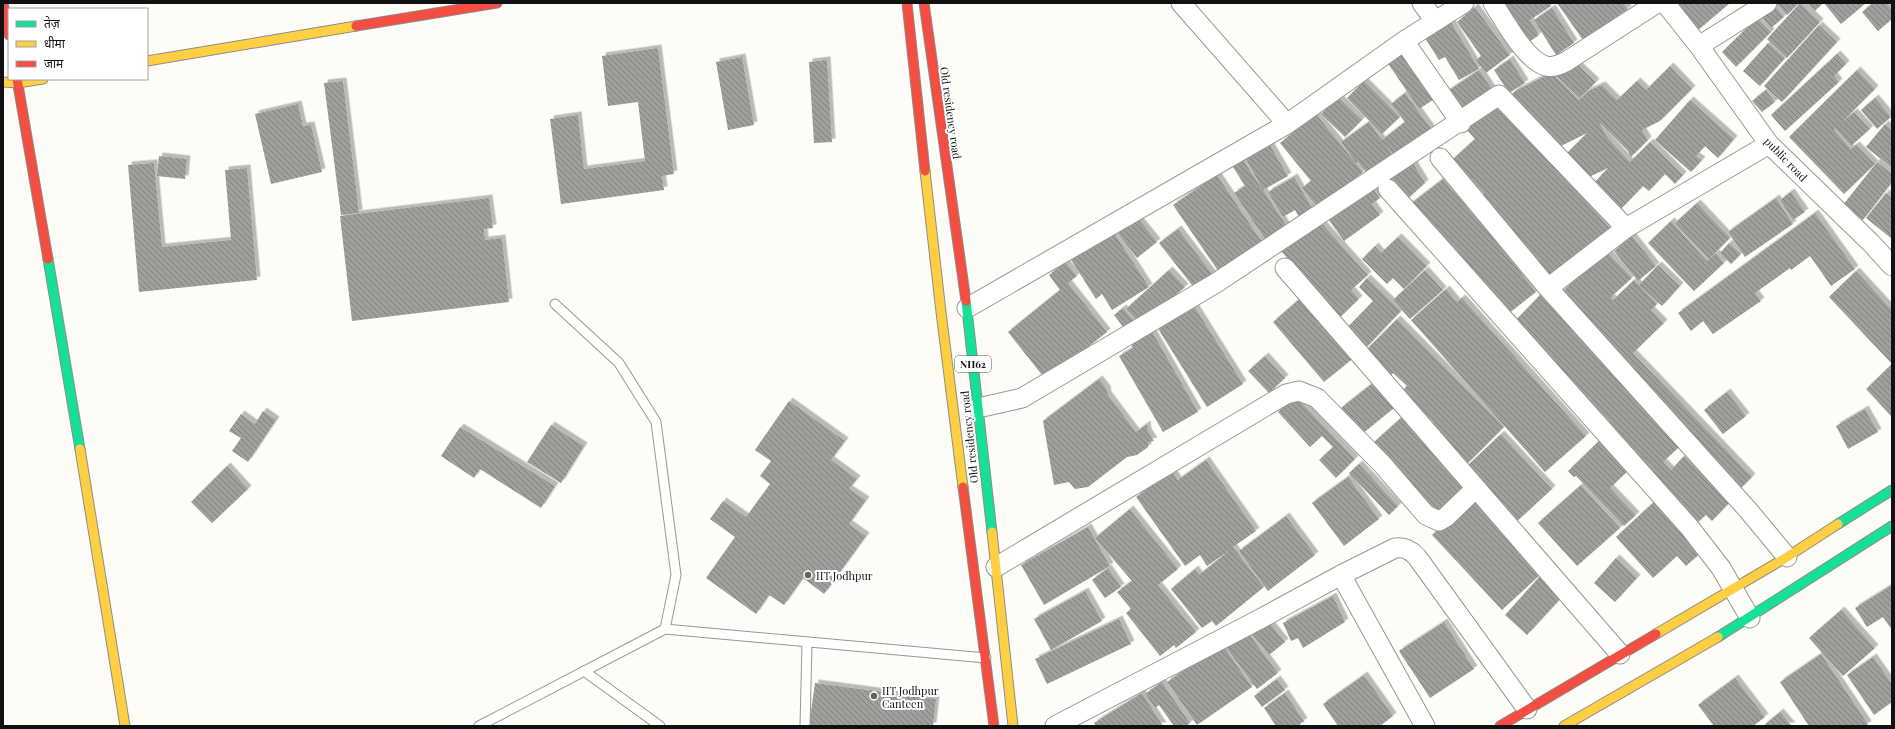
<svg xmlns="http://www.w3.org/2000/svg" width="1895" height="729" viewBox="0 0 1895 729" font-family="'Playfair Display','Noto Sans Devanagari',serif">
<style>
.building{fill:url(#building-back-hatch);filter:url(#shadow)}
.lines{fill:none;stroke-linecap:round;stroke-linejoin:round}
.lane-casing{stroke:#979795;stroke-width:11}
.street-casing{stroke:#979795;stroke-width:21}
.fast-casing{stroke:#8e8d8b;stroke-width:11}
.slow-casing{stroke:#8e8d8b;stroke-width:11}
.jam-casing{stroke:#8e8d8b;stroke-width:11}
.lane{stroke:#fffffe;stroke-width:9}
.street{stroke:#fffffe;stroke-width:19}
.fast{stroke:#16e098;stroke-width:9}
.slow{stroke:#ffcf43;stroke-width:9}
.jam{stroke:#f24e42;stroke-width:9}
.poi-dot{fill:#646362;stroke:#fff;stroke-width:1.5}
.labels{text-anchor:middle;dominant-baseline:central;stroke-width:4;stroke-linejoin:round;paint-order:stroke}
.shield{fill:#fff;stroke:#585858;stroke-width:1}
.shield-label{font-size:10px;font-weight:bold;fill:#111}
.street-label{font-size:11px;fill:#111;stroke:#fff}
.poi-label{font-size:11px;fill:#111;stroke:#fff;text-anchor:start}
</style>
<defs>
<pattern id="building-back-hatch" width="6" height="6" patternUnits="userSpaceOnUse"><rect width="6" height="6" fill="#a19f9c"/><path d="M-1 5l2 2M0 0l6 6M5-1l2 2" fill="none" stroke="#82807e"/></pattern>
<filter id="shadow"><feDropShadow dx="3.5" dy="-3.5" stdDeviation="0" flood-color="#0004"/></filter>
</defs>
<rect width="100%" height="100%" fill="#fdfcf7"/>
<path class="building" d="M 1497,3 L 1549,3 L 1551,6 L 1530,20 L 1539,35 L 1525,45 Z
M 1557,3 L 1623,3 L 1628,9 L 1583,40 Z
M 1674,3 L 1730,3 L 1697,31 Z
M 1778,3 L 1799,3 L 1787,15 L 1777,4 Z
M 1800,3 L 1820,22 L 1787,58 L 1767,39 Z
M 1807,3 L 1823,3 L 1815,11 Z
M 1824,3 L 1866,3 L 1841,24 Z
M 1873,3 L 1886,3 L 1892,9 L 1892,19 L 1878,31 L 1862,12 Z
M 1773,4 L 1784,17 L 1771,28 L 1760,15 Z
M 1475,7 L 1510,55 L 1486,73 L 1476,60 L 1481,56 L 1457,22 Z
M 1552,8 L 1574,43 L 1556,55 L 1534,20 Z
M 1757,18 L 1771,32 L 1736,67 L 1722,52 Z
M 1451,22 L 1479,69 L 1459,80 L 1445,57 L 1439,60 L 1425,38 Z
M 1819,25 L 1837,42 L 1782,102 L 1764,86 Z
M 1768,43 L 1785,58 L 1760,86 L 1743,71 Z
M 658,48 L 674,174 L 662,176 L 664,190 L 561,204 L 550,119 L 578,115 L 584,169 L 645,161 L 638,102 L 608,106 L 602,56 Z
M 1407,48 L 1439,96 L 1419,109 L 1387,62 Z
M 1837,54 L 1846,64 L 1834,76 L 1839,82 L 1785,131 L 1771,115 Z
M 742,57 L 754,125 L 728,130 L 716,62 Z
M 1510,59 L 1525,83 L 1509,93 L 1494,70 Z
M 827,60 L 832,142 L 814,143 L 809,62 Z
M 1578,65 L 1596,82 L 1580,98 L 1552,72 Z
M 1670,66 L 1692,89 L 1660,121 L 1642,130 L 1648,140 L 1631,157 L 1628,151 L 1599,122 L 1607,137 L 1630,162 L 1650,142 L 1683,175 L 1675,184 L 1665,174 L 1649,191 L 1643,186 L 1621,209 L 1594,183 L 1608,168 L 1589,177 L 1566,154 L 1587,133 L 1561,146 L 1511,95 L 1515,91 L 1545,76 L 1550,71 L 1579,100 L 1588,91 L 1602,85 L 1617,100 L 1637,81 L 1646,90 Z
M 1479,70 L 1496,95 L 1462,118 L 1445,93 Z
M 1857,70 L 1875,89 L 1842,122 L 1854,112 L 1870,129 L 1851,146 L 1835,128 L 1834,130 L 1851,149 L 1856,145 L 1875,164 L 1844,194 L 1789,137 Z
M 343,81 L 359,213 L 341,215 L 324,83 Z
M 1364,81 L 1400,117 L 1382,134 L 1347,98 Z
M 1766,90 L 1775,102 L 1762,112 L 1752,101 Z
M 1405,93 L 1435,134 L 1398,161 L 1385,144 L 1396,160 L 1371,178 L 1358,162 L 1356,163 L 1341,142 L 1369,122 L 1382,140 L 1405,122 L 1391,104 Z
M 1338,97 L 1362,120 L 1345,137 L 1321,114 Z
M 1875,98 L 1891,117 L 1877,129 L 1861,110 Z
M 1690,100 L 1734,139 L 1718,158 L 1705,146 L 1696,156 L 1702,160 L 1691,172 L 1655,140 Z
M 298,104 L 303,126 L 311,125 L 322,172 L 271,184 L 255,114 Z
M 1500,104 L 1610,228 L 1552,281 L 1479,199 L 1484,194 L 1453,159 L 1475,139 L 1464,127 Z
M 1316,114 L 1363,172 L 1318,208 L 1302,188 L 1311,181 L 1280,143 Z
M 1885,124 L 1892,130 L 1892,168 L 1866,147 Z
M 1270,145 L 1288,176 L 1263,190 L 1246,159 Z
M 159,156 L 187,159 L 185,179 L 157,176 Z
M 1410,158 L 1425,183 L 1403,203 L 1384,176 Z
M 1243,160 L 1290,231 L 1269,245 L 1234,193 L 1245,186 L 1233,167 Z
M 1877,162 L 1892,174 L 1892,182 L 1863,220 L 1843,205 Z
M 154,163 L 162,247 L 231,240 L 225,170 L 247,168 L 257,280 L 139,292 L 128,165 Z
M 1217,175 L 1264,245 L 1221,275 L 1173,205 Z
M 1294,177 L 1315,213 L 1301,221 L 1295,210 L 1283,217 L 1268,192 Z
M 1443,179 L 1501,247 L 1536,292 L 1508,314 L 1409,205 Z
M 1369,184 L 1380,198 L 1372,204 L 1380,215 L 1344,241 L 1326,216 Z
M 1791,192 L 1805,212 L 1793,220 L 1780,200 Z
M 1886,193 L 1892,198 L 1892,239 L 1866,218 Z
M 489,198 L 493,228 L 484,229 L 485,240 L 502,238 L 509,302 L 352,321 L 340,216 Z
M 1776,198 L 1793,224 L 1745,257 L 1728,232 Z
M 1697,203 L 1730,238 L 1709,259 L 1675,223 Z
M 1815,213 L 1855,269 L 1831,286 L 1810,256 L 1791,270 L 1790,268 L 1755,293 L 1761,301 L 1713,334 L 1703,321 L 1691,331 L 1678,313 Z
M 1136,216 L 1157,242 L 1137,258 L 1116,231 Z
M 1317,218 L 1368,275 L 1351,290 L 1359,299 L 1336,321 L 1320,303 L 1324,299 L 1281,251 Z
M 1671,221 L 1707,261 L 1716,253 L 1724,263 L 1694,291 L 1648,243 Z
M 1178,229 L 1213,275 L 1195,289 L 1159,243 Z
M 1113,231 L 1149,287 L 1112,310 L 1102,294 L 1096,299 L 1070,258 Z
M 1632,236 L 1656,266 L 1638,281 L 1614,251 Z
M 1398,237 L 1427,266 L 1404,289 L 1393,278 L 1387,284 L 1362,259 L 1375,246 L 1381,253 Z
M 1729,243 L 1741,254 L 1731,264 L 1720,253 Z
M 1605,250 L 1632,278 L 1611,297 L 1613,300 L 1634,280 L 1657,304 L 1651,310 L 1664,323 L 1633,353 L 1752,477 L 1739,490 L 1559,295 Z
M 1065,262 L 1077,276 L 1068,283 L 1107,332 L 1046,380 L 1008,332 L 1060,290 L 1049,275 Z
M 1658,265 L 1680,286 L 1662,306 L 1639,285 Z
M 1169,270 L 1185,287 L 1141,325 L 1126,309 Z
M 1425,270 L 1443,290 L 1410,319 L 1393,300 Z
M 1856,271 L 1892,310 L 1892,417 L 1866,389 L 1892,364 L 1829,297 Z
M 1367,278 L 1401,311 L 1362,352 L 1342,333 L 1373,301 L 1359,287 Z
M 1446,289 L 1457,302 L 1462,298 L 1586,436 L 1545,472 L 1411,320 Z
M 1541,294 L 1680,446 L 1663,462 L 1671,470 L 1684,456 L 1730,502 L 1712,521 L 1706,515 L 1696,524 L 1608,420 L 1512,324 Z
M 1304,295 L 1356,356 L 1324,382 L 1273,322 Z
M 1193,304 L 1243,384 L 1207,407 L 1157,327 Z
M 1123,308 L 1137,324 L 1127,332 L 1114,315 Z
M 1397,319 L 1504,427 L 1467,464 L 1429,426 L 1433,422 L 1414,404 L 1399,394 L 1407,386 L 1393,373 L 1390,376 L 1365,351 Z
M 1149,326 L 1198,412 L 1163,432 L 1119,356 L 1133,348 L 1128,338 Z
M 1265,356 L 1285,378 L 1269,393 L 1248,371 Z
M 1099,379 L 1107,389 L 1108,395 L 1136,432 L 1147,424 L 1148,432 L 1154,441 L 1148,442 L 1148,447 L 1137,455 L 1127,457 L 1088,487 L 1075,489 L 1069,482 L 1054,485 L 1043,421 Z
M 1378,379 L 1399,404 L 1362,434 L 1341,408 Z
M 1727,392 L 1746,416 L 1723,434 L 1704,410 Z
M 1295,396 L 1355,459 L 1336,478 L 1319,460 L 1333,447 L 1322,436 L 1310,447 L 1278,412 Z
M 789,401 L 845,441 L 831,460 L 857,479 L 849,489 L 866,500 L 849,524 L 866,536 L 824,594 L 803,578 L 784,605 L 769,595 L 756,614 L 706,578 L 735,537 L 710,519 L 723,501 L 746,517 L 770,484 L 760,476 L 771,461 L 755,450 Z
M 1865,409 L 1878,432 L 1848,449 L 1836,426 Z
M 263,411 L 276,420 L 248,462 L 232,451 L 241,438 L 229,431 L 241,414 L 255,424 Z
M 1403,416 L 1470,486 L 1434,516 L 1372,444 Z
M 551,425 L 584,446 L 561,483 L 527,462 Z
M 460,427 L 555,486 L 541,508 L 480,469 L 474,478 L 441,456 Z
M 1501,434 L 1552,489 L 1514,524 L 1464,469 Z
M 1604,436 L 1633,466 L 1610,488 L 1636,515 L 1624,526 L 1576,476 L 1574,477 L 1568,471 Z
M 1206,460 L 1256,531 L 1233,547 L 1264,587 L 1216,626 L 1212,621 L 1202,628 L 1171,589 L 1195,569 L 1199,575 L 1230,550 L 1207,566 L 1200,555 L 1185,566 L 1136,497 L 1172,471 L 1178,480 Z
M 1359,464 L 1398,506 L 1389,515 L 1349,473 Z
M 227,466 L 248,489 L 212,523 L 191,502 Z
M 1348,477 L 1379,519 L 1344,546 L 1312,503 Z
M 1581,485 L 1620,528 L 1577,566 L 1538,523 Z
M 1472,497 L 1543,572 L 1502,610 L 1432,535 Z
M 1657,499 L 1704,550 L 1686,566 L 1677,556 L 1653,578 L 1616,537 Z
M 1130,509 L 1178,569 L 1158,585 L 1196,632 L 1176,648 L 1174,645 L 1160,656 L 1126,613 L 1131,609 L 1117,592 L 1132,581 L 1095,538 Z
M 1286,516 L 1315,555 L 1268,591 L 1239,551 Z
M 1088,527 L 1110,566 L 1044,605 L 1021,565 Z
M 1616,558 L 1637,578 L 1615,602 L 1594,583 Z
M 1108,568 L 1121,587 L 1105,598 L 1092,580 Z
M 1541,575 L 1563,596 L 1527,635 L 1505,615 Z
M 1892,585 L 1892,630 L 1883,617 L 1867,627 L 1855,608 Z
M 1085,591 L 1102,621 L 1051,650 L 1034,619 Z
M 1333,596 L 1345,622 L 1303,648 L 1298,638 L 1291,641 L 1283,623 Z
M 1841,610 L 1875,648 L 1843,676 L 1809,638 Z
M 1119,619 L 1131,644 L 1047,684 L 1035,659 Z
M 1268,621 L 1285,642 L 1269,655 L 1252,634 Z
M 1444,622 L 1474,669 L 1430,698 L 1399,651 Z
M 1246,630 L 1278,673 L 1257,689 L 1225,646 Z
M 1222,644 L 1252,687 L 1197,725 L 1167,682 Z
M 1821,654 L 1868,724 L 1866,726 L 1809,726 L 1780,682 Z
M 1873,657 L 1892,684 L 1892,702 L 1874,715 L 1847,675 Z
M 1364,675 L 1393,716 L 1380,726 L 1338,726 L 1323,704 Z
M 1735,678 L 1765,717 L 1753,726 L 1714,726 L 1698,705 Z
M 1277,679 L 1285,690 L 1262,707 L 1254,696 Z
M 1162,682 L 1190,723 L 1186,726 L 1174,726 L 1159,705 L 1155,708 L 1145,694 Z
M 815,683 L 936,699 L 933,726 L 809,725 Z
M 1142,693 L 1163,726 L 1096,726 L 1094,723 Z
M 1285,693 L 1304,721 L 1300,724 L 1301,726 L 1276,726 L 1264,708 Z
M 1780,712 L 1792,726 L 1763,726 Z"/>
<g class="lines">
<g class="lane-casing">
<path id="lane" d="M 555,304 L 619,363 L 656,422 L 676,575 L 665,629
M 584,671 L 660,726
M 479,726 L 665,629 L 986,658
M 805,726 L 807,643"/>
</g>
<g class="street-casing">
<path id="street" d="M 1181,3 L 1287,124
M 1422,3 L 1435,21
M 1493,3 C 1504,20 1526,61 1546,66 C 1554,68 1561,64 1567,61 L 1657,3
M 1665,3 L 1699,46 L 1769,144 L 1871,243 L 1892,266
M 1404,41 L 1461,123
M 1699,46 L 1767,3
M 1440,158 L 1548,288 L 1748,510 L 1787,557
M 1388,189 L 1690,528 L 1721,568 L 1750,618
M 1285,268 L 1620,654
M 1548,288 L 1626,228 L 1769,144
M 967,308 L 1287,124 L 1404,41 L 1464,3
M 978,408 L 1022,398 L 1216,283 L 1499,95 L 1626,228
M 996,567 L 1286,394 L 1299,391 L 1317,398 L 1382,464 L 1426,515 L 1439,521 L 1446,517 L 1476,488
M 1341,575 L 1425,726
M 1055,726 L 1260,619 L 1341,575 L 1395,548 C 1405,547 1411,550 1417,557 L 1527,709"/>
</g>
<g class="fast-casing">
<path id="fast" d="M 48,259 L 80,449
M 966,301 L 992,532
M 1838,524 L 1892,490
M 1718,637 L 1892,526"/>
</g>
<g class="slow-casing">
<path id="slow" d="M 147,61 L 356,26
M 3,82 L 18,83 L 43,79
M 925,171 L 941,312 L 963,487
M 80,449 L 125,726
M 992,532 L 1013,726
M 1656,634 L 1787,557 L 1838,524
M 1564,726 L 1718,637"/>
</g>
<g class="jam-casing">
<path id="jam" d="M 3,3 L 9,35
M 907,3 L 925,171
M 924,3 L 966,301
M 356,26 L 497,3
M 17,79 L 48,259
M 963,487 L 994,726
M 1500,726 L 1656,634"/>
</g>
<use href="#lane" class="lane"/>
<use href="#street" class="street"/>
<use href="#fast" class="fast"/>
<use href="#slow" class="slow"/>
<use href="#jam" class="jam"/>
</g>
<g class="poi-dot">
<circle cx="808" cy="575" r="4"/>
<circle cx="874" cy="696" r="4"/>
</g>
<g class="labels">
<rect class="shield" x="955" y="356" width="36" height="16" rx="3"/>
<g class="shield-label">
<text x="973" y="364">NH62</text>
</g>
<g class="street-label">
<text transform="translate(951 113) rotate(82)">Old residency road</text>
<text transform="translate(1786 159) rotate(46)">public road</text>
<text transform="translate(969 437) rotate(-96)">Old residency road</text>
</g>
<g class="poi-label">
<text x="816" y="575">IIT Jodhpur</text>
<text x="882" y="690">IIT Jodhpur<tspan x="882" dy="13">Canteen</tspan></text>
</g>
</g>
<rect width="1895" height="729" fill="none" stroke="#111111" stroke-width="8"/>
<rect x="8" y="8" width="140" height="72" fill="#ffffff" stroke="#a0a0a0"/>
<rect x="16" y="21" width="20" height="6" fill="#16e098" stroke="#a0a0a0"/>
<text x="44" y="28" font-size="12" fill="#111111">तेज़</text>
<rect x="16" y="41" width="20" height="6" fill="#ffcf43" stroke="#a0a0a0"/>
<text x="44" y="48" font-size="12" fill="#111111">धीमा</text>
<rect x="16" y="61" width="20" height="6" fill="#f24e42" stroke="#a0a0a0"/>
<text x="44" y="68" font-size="12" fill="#111111">जाम</text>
</svg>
